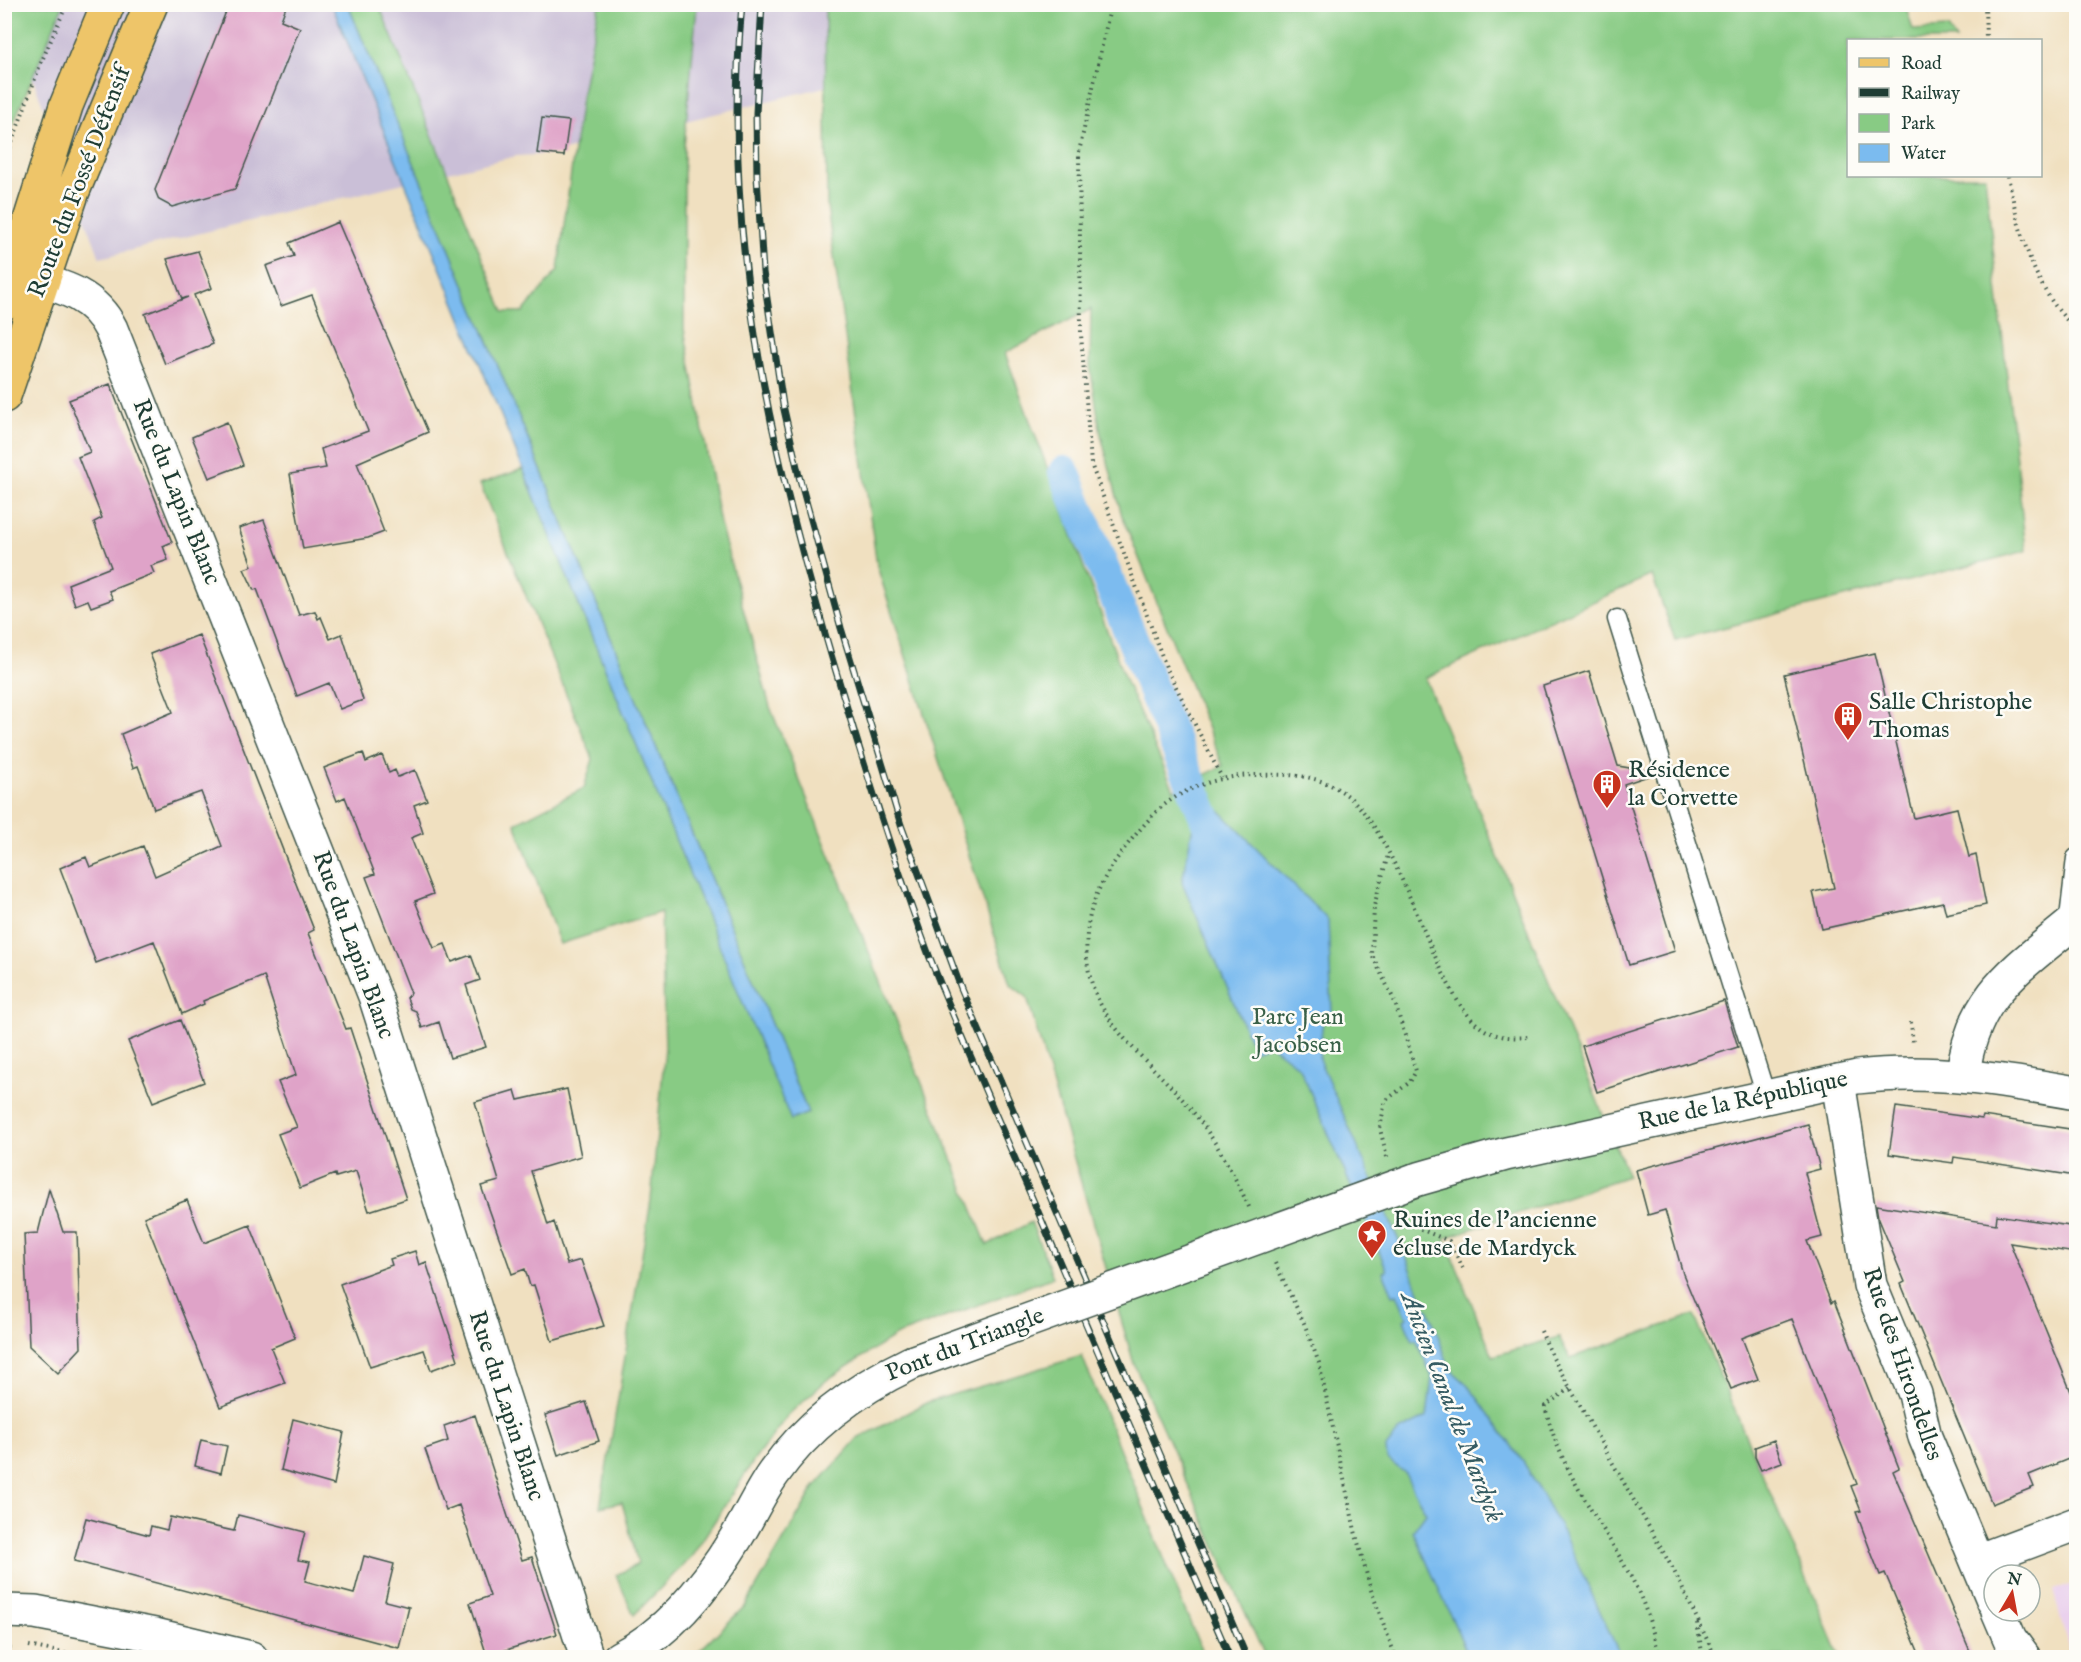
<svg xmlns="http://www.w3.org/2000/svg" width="2081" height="1662" viewBox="0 0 2081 1662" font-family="'IM FELL English',serif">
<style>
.built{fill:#ead1ed}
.industrial{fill:#cabfd7}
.green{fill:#88cb84;stroke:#54845c;stroke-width:1.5;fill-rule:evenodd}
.water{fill:#7bbbef;stroke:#4d7c92;stroke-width:1.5}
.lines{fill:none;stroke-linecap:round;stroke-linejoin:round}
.canal{stroke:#7bbbef;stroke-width:32}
.building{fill:#dfa3c8}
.service-casing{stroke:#3e5549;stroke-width:21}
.minor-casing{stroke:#3e5549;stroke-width:36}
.tertiary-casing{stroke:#3e5549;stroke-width:36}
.primary-casing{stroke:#3e5549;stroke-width:36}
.path{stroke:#3e5549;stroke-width:4;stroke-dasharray:1.5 4.5;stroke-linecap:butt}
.service{stroke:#fff;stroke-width:18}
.minor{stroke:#fff;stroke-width:33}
.tertiary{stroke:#fff;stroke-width:33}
.primary{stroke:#eec569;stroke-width:33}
.rail-casing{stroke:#1f3d34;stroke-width:7}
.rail{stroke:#fdfcf7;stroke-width:4.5;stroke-dasharray:14;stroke-linecap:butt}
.tertiary-bridge-casing{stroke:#3e5549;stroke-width:36;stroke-linecap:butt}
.tertiary-bridge{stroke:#fff;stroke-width:33}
.labels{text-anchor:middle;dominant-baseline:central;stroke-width:5;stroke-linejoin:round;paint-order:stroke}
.street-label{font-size:24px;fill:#1f3d34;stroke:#fdfcf7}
.poi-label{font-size:24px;fill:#1f3d34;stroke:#fdfcf7;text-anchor:start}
.park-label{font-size:24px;fill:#396048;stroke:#fdfcf7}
.water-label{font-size:26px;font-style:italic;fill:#365c63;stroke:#fdfcf7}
</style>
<rect width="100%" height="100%" fill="#fdfcf7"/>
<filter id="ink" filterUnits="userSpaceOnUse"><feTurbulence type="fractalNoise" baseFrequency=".0167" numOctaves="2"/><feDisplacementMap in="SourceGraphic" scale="12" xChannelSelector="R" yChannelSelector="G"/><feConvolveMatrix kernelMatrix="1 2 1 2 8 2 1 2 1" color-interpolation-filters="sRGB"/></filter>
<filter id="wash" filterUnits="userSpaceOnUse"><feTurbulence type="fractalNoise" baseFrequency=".008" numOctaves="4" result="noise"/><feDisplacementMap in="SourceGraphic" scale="24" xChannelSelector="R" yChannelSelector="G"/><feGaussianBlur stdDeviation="1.35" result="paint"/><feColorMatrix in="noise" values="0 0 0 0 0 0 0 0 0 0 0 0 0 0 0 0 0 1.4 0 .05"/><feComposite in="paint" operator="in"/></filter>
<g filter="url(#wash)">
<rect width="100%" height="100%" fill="#f0e0c0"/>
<path class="built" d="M 2076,1583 L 2076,1657 L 2071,1657 L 2053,1590 Z"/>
<path class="industrial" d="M 5,4 L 1043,5 L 886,72 L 551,154 L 517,156 L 448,172 L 100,258 Z"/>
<path class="green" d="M 1905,4 L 1913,30 L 1948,28 L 1956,40 L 1848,40 L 1848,176 L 1985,176 L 2026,551 L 1675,640 L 1652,575 L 1425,678 L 1628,1176 L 1445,1238 L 1493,1356 L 1559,1337 L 1570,1358 L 1694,1315 L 1840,1657 L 1265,1657 L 1134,1364 L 1027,997 L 1010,984 L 877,566 L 827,206 L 825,5 ZM 1091,309 L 1090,366 L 1101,435 L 1122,516 L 1223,766 L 1174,790 L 1126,682 L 1005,353 Z
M 4,5 L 63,5 L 5,143 L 4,29 L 9,27 Z
M 348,5 L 379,5 L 504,312 L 523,312 L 558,270 L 581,98 L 599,5 L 697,5 L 684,147 L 684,329 L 720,524 L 770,707 L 987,1245 L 1031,1222 L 1053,1277 L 895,1336 L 828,1379 L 788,1415 L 755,1459 L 692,1556 L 634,1615 L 616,1575 L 638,1564 L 622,1502 L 600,1507 L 651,1200 L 665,1047 L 661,912 L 560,944 L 515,823 L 584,788 L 593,759 L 480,484 L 523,469 L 791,1119 L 808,1113 Z
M 1082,1356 L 1204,1657 L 693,1657 L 746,1605 L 814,1488 L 857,1439 L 928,1402 Z"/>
<path class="water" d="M 332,5 L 348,5 L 808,1113 L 791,1120 Z
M 1201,792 L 1328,920 L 1332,1014 L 1323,1018 L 1319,1059 L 1409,1264 L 1425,1309 L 1428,1308 L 1450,1369 L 1468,1385 L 1524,1463 L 1564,1534 L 1621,1657 L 1469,1657 L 1413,1531 L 1426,1513 L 1404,1472 L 1387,1459 L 1386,1448 L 1399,1431 L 1427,1417 L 1432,1377 L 1416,1339 L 1413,1341 L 1404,1320 L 1407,1318 L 1397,1294 L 1393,1295 L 1383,1272 L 1387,1270 L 1300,1068 L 1269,1044 L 1254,1050 L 1182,882 L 1197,805 L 1193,796 Z"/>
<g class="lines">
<path class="canal" d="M 1064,472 L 1212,834"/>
</g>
<g id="blocks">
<path class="building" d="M 229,4 L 287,4 L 281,20 L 300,28 L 235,189 L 172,207 L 159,200 L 155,190 Z
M 542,118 L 569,121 L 564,156 L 537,153 Z
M 338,222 L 428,432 L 357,463 L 384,532 L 368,538 L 303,549 L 290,474 L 326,468 L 321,449 L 368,431 L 312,295 L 281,306 L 266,266 L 294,256 L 289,243 Z
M 198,251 L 212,288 L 194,295 L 213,344 L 165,364 L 145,314 L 188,297 L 182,299 L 167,259 Z
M 110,384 L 172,542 L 163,546 L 168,560 L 151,566 L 154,573 L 109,591 L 113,599 L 91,607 L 88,600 L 75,605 L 68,584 L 111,567 L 94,522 L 102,518 L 78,457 L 90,452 L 69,400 Z
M 227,422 L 243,465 L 209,478 L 192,437 Z
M 264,520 L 299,615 L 315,611 L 318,619 L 321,617 L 330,639 L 342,634 L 363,700 L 340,709 L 329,683 L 297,696 L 257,589 L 254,590 L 244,569 L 252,566 L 239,528 Z
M 199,635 L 314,930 L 308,933 L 346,1029 L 350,1028 L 406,1199 L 369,1211 L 356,1171 L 336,1177 L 335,1174 L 300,1188 L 278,1134 L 297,1127 L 278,1082 L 296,1075 L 264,976 L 203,1001 L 204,1004 L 182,1014 L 154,941 L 96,963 L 60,868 L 86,857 L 90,867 L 143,846 L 155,876 L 222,846 L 201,792 L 154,809 L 138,766 L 133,768 L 121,734 L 173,712 L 150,654 Z
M 1875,653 L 1914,818 L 1957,808 L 1969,857 L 1976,855 L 1986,905 L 1946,914 L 1943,902 L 1822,929 L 1813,892 L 1834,888 L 1784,674 Z
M 1589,671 L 1618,766 L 1653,772 L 1654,774 L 1624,784 L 1675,951 L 1629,965 L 1543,686 Z
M 363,753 L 366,762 L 382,755 L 389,773 L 395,770 L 398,777 L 415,770 L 427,800 L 414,805 L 423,833 L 411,838 L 433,894 L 415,901 L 434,948 L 445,944 L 452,962 L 471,955 L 480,980 L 466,985 L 486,1047 L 450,1058 L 439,1022 L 422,1028 L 416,1011 L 411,1009 L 407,998 L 411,993 L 366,877 L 375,874 L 345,797 L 337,801 L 324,768 Z
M 1724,1001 L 1738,1047 L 1597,1092 L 1582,1046 Z
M 180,1020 L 204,1082 L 153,1102 L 128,1041 Z
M 567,1089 L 581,1156 L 531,1171 L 548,1225 L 554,1222 L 567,1264 L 581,1260 L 604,1326 L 552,1341 L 534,1285 L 530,1286 L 525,1269 L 512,1274 L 481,1186 L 499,1181 L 475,1102 L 515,1090 L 518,1100 Z
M 1896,1107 L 1982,1119 L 1983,1116 L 2076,1130 L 2076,1176 L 1954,1157 L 1953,1163 L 1889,1154 Z
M 1808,1124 L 1820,1169 L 1805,1173 L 1822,1237 L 1807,1241 L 1831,1303 L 1834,1301 L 1899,1468 L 1893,1471 L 1973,1658 L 1921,1658 L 1885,1573 L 1880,1575 L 1871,1552 L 1856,1512 L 1861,1511 L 1851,1486 L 1857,1484 L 1792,1319 L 1742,1338 L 1758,1379 L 1731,1389 L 1683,1274 L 1665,1210 L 1648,1215 L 1636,1170 Z
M 49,1189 L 63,1232 L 77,1232 L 81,1348 L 58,1373 L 29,1346 L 24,1234 L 38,1233 Z
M 187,1200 L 204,1243 L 250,1225 L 295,1338 L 271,1348 L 285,1383 L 220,1407 L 144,1217 Z
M 1876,1205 L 1996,1224 L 1997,1215 L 2076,1227 L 2076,1253 L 2010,1243 L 2076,1404 L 2076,1456 L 2029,1475 L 2034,1487 L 1992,1504 L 1901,1284 L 1905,1282 L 1878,1217 Z
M 415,1251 L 419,1265 L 426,1262 L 458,1360 L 431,1370 L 424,1350 L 370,1367 L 340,1284 L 392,1265 L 390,1259 Z
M 586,1402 L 599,1441 L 558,1455 L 545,1415 Z
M 475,1415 L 522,1560 L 532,1557 L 557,1634 L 487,1656 L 470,1603 L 490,1596 L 459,1505 L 446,1510 L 425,1449 L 448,1441 L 444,1426 Z
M 293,1419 L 344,1432 L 334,1485 L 281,1470 Z
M 201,1440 L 227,1446 L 221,1473 L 195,1466 Z
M 1774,1440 L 1782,1462 L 1761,1470 L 1755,1457 L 1755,1447 Z
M 238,1515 L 305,1532 L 298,1560 L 310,1562 L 305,1581 L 354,1594 L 364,1556 L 394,1564 L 385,1601 L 409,1607 L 399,1648 L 74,1561 L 86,1518 L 149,1535 L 151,1526 L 167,1530 L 170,1517 L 234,1531 Z"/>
</g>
</g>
<g filter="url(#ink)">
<use href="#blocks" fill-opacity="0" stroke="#3e5549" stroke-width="1.5"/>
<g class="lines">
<g class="service-casing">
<path id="service" d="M 1617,619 L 1766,1096
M 2068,927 L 2076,858"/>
</g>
<g class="minor-casing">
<path id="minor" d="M 15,273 C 53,285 92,290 111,329 L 375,996 L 587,1658
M 1963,1074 C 1973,993 2018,969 2076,920
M 1838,1081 L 1870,1285 L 1915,1394 L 1925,1437 L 1994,1602
M 1977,1561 L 2076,1524
M 1998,1611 L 2010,1639 L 2024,1658"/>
</g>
<g class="tertiary-casing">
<path id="tertiary" d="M 1415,1180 L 1506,1154 L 1857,1077 C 1932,1068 2003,1080 2076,1093
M 4,1611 L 35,1612 L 155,1635 L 251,1658
M 619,1658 C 669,1633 708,1584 736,1538 C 749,1517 759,1494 773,1474 C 808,1424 856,1389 911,1363"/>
</g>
<g class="primary-casing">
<path id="primary" d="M 4,303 L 66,106 L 108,4
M 4,396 L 73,191 L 151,4"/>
</g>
<path class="path" d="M 1111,4 L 1079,152 L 1081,334 L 1091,464 L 1166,667 L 1222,778
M 1985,4 L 1986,40
M 4,165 L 40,65 L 67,4
M 2008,176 C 2019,231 2033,290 2076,329
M 1911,1022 L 1913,1045
M 1387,1157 L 1380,1129 L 1385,1101 L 1410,1082 L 1416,1071 L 1394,1000 L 1372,955 L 1374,906 L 1388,855
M 1249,1207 C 1234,1175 1216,1140 1193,1112 C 1145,1051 1075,1017 1088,925 C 1095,881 1124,847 1153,815 C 1179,788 1221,775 1258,775 C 1289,774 1317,774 1344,793 C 1387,822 1420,930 1446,979 C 1455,998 1467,1019 1485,1030 C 1498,1038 1515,1038 1529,1037
M 1411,1214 L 1420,1229 L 1449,1241 L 1463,1268
M 1275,1263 L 1304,1323 L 1319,1363 L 1356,1535 L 1371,1590 L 1396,1658
M 1541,1331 L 1553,1358 L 1674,1571 L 1716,1658
M 1570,1388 L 1545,1406 C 1561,1475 1600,1518 1632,1579 C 1645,1603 1653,1631 1660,1658
M 1697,1623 L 1703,1658
M 29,1646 L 88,1658
M 4,1649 L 15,1645"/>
<use href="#service" class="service"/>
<use href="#minor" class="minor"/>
<use href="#tertiary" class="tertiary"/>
<use href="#primary" class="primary"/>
<g class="rail-casing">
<path id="rail" d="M 742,4 C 721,235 768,439 832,658 C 862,759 893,860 930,958 C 963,1042 1000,1124 1036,1207 C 1100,1358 1165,1507 1230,1658
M 762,4 L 756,113 L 757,176 L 763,272 L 783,405 L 799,476 L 841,628 L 901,825 L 961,988 L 1247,1658"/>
</g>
<use href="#rail" class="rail"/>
<g class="tertiary-bridge-casing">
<path id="tertiary-bridge" d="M 911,1363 L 1415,1180"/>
</g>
<use href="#tertiary-bridge" class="tertiary-bridge"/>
</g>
</g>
<defs>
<g id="building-pin" transform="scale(1.5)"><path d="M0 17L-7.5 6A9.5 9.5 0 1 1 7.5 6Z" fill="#c8321e" stroke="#fdfcf7"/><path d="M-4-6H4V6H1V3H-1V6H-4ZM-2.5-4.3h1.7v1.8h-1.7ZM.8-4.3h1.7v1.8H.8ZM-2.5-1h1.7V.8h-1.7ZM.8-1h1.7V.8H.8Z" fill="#fff"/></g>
<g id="sight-pin" transform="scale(1.5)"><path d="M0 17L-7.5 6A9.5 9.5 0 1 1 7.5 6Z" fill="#c8321e" stroke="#fdfcf7"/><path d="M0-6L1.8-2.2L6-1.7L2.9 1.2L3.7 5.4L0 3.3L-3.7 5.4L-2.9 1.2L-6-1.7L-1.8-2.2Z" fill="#fff"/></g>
</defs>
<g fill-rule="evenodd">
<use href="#building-pin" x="1848" y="716"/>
<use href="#building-pin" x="1607" y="784"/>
<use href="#sight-pin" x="1372" y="1234"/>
</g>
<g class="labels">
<g class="street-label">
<text transform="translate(80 182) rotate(-69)">Route du Fossé Défensif</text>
<text transform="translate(176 492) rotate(68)">Rue du Lapin Blanc</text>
<text transform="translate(353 945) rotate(70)">Rue du Lapin Blanc</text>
<text transform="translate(1743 1101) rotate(-12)">Rue de la République</text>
<text transform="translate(965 1345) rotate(-21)">Pont du Triangle</text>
<text transform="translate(1902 1364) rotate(71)">Rue des Hirondelles</text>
<text transform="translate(506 1406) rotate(72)">Rue du Lapin Blanc</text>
</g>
<g class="poi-label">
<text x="1869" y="702">Salle Christophe<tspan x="1869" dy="28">Thomas</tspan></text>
<text x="1628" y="770">Résidence<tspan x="1628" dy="28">la Corvette</tspan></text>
<text x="1393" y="1220">Ruines de l'ancienne<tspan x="1393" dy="28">écluse de Mardyck</tspan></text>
</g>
<g class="park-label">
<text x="1298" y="1017">Parc Jean<tspan x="1298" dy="28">Jacobsen</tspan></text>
</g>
<g class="water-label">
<text transform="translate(1452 1407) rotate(69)">Ancien Canal de Mardyck</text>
</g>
</g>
<rect width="2081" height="1662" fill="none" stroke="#fdfcf7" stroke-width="24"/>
<rect x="1847" y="39" width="195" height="138" fill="#fdfcf7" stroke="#a4b0a9" stroke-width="1.5"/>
<rect x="1859" y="58" width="30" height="9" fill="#eec569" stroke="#a4b0a9" stroke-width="1.5"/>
<text x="1901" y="69" font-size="18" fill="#1f3d34">Road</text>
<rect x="1859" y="88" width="30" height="9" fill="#1f3d34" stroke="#a4b0a9" stroke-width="1.5"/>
<text x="1901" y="99" font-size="18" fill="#1f3d34">Railway</text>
<rect x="1859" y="114" width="30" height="18" fill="#88cb84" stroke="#a4b0a9" stroke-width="1.5"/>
<text x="1901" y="129" font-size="18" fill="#1f3d34">Park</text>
<rect x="1859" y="144" width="30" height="18" fill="#7bbbef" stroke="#a4b0a9" stroke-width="1.5"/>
<text x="1901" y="159" font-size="18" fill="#1f3d34">Water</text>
<g transform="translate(2012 1593) rotate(10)"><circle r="28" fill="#fdfcf7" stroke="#a4b0a9" stroke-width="1.5"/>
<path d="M0-4.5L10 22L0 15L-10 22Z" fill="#c8321e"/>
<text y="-9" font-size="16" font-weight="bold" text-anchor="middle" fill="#1f3d34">N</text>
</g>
</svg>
